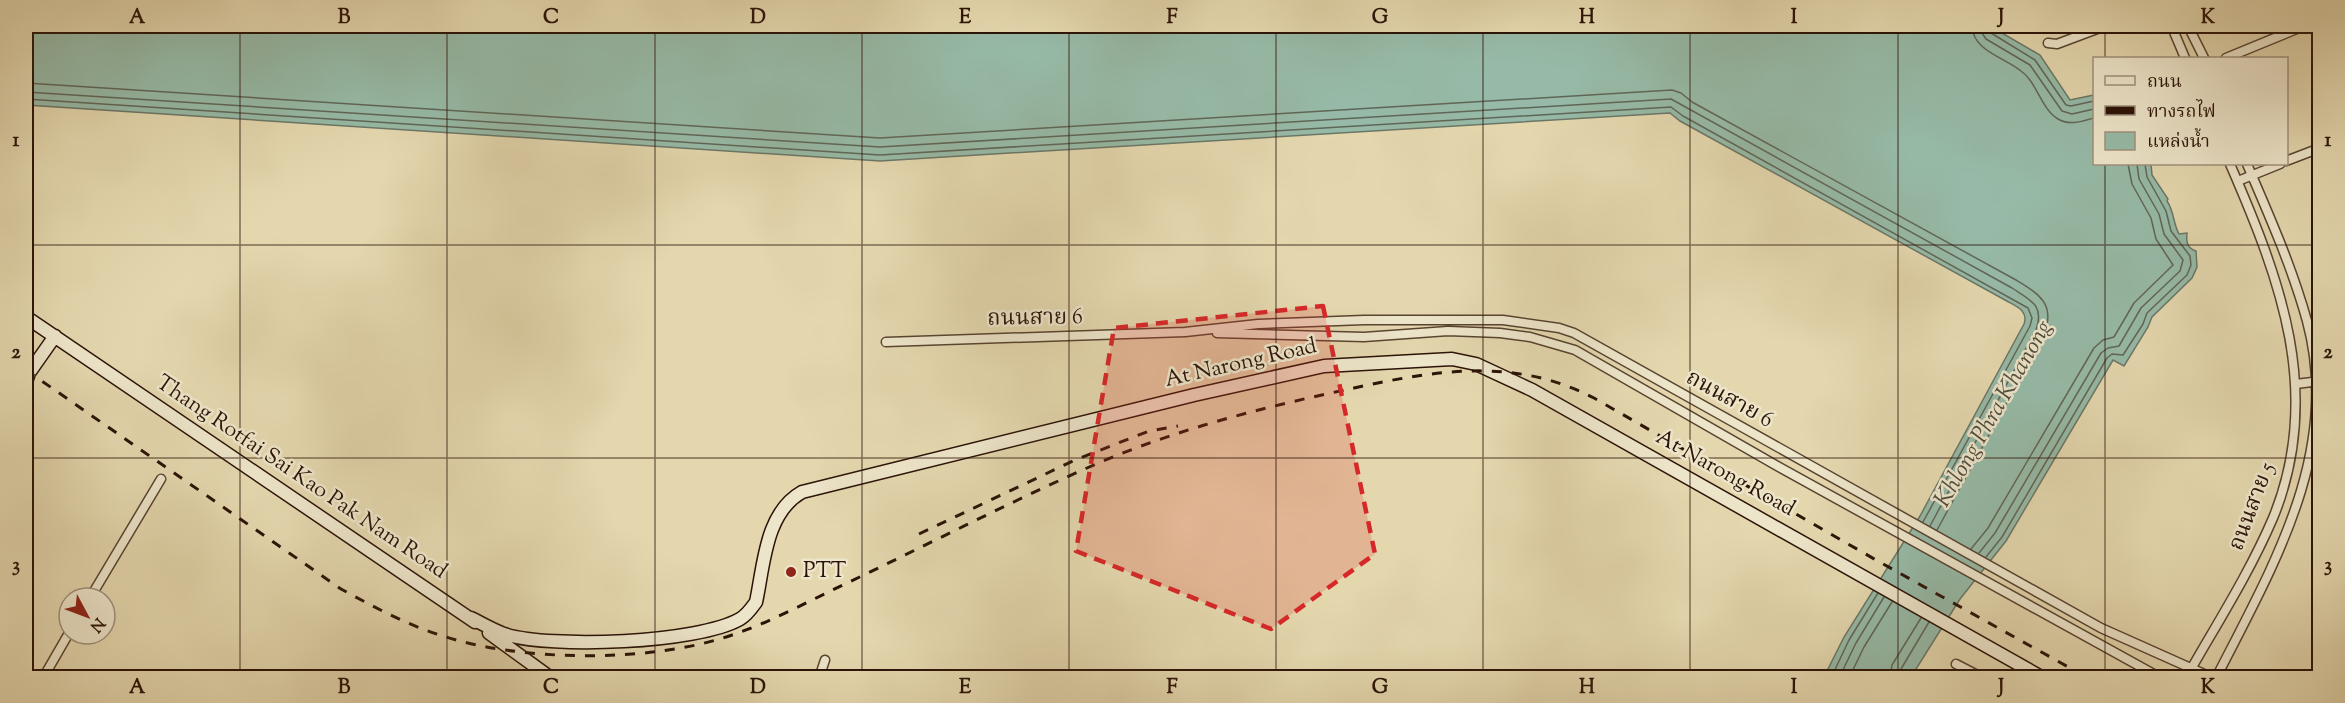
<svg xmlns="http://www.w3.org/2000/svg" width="2345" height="703" viewBox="0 0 2345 703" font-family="'Sorts Mill Goudy','Noto Serif Thai',serif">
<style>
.water{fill:#96baa7;stroke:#6b7767;stroke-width:1.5}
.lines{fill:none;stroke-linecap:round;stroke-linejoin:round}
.shore{stroke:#606657;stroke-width:1.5}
.street-casing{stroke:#594431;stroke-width:11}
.secondary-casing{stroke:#2b1307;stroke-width:15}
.street{stroke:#ede5ca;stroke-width:8}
.secondary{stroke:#ede5ca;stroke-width:12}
.rail{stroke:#2b1307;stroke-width:3;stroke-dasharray:10 10;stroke-linecap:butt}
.marked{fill:#d62828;fill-opacity:0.2;stroke:#d62828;stroke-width:4.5;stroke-dasharray:12 8;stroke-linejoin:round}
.grid{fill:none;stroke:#2b1307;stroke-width:1.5;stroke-opacity:0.55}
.poi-dot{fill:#8f2418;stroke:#ede5ca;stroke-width:2}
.labels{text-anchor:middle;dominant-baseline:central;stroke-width:5;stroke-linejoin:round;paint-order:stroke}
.street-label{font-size:22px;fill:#2b1307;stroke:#ede5ca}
.poi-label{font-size:22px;fill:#2b1307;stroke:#ede5ca;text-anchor:start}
.water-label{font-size:24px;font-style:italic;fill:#504d3f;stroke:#ede5ca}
.neatline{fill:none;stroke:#2b1307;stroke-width:2}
.grid-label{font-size:20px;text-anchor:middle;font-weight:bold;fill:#2b1307}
</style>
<rect width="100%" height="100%" fill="#e4d7ae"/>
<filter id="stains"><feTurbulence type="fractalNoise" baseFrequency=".00333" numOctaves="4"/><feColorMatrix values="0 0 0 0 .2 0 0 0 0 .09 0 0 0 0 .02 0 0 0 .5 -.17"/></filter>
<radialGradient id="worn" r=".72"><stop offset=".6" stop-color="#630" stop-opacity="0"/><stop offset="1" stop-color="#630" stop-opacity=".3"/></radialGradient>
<path class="water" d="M 26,26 L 1990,26 L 2040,55 L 2070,100 L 2094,95 L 2094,164 L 2151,164 L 2152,175 L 2168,199 L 2167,201 C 2174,211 2173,223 2179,234 L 2187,233 C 2186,242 2187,248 2196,251 L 2197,267 L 2192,278 L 2152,317 L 2148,327 L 2124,366 L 2113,360 L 2006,541 L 1960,599 L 1911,677 L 1824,677 L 1844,637 L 1920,516 L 2024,324 C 2029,310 2015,306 2005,300 L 1680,121 L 1670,113 L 880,161 L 26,105 Z"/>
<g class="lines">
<path class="shore" d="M 1972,26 C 1973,51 2004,57 2021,71 C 2037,82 2041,109 2058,119 C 2069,126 2083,121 2094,118
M 1981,26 L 1982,33 L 1986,39 L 2030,65 L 2062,111 L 2072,114 L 2094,109
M 1988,26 L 1991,33 L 2035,60 L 2066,105 L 2071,106 L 2094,101
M 26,83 L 880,138 L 1672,90 L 1681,93 L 1692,102 L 2016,280 C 2039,294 2056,304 2044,334 L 1937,530
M 26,92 L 880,147 L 1671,99 L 2012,288 C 2030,300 2045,305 2036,330 L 1930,526
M 26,99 L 880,155 L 1671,107 L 1683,116 L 2028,308 L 2032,318 L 2030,326 L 1923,522
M 1971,549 L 1988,528 L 2094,348 L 2103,340 L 2114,337 L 2134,303 L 2173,265 L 2156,239 L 2151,218 L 2132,184 L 2128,164
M 1979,553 L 1995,533 L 2101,353 L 2108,348 L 2119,346 L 2141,308 L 2180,271 L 2183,260 L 2164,234 L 2159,214 L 2139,179 L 2137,164
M 1986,557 L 2002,537 L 2107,358 L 2112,354 L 2123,355 L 2143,324 L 2147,313 L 2187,275 L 2191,265 L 2190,256 L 2171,231 L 2166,211 L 2147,177 L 2145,164
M 1831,678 L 1849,640 L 1878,593
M 1839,678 L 1856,643 L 1884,597
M 1849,678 L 1864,647 L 1892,602
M 1890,678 L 1892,665 L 1921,618
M 1899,678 L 1901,669 L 1929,622"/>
<g class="street-casing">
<path id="street" d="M 2175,26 L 2174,32 L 2185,58
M 2188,26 L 2204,58
M 2048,43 L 2057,44 L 2105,26
M 2226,58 L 2304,26
M 2286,161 L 2320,148
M 2238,181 L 2280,164
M 1217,333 L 1364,337 L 1448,331 L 1500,333 L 1530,337 L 1575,350 L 1779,467 L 2161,678
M 886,342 L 1185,332 L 1258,324 L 1364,320 L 1503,320 L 1559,328 L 1574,333 L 2101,628 L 2213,678
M 2296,384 L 2320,381
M 90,598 L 161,479
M 1956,664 L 1983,678
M 43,678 L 69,633
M 819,678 L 825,660
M 2186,678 C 2216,625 2249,574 2273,518 C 2324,394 2280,279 2230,164
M 2216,678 C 2273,566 2342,451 2307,321 C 2292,267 2269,215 2247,164"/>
</g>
<g class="secondary-casing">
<path id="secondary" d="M 26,317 L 475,622
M 26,382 L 29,373 L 55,336
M 471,618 C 481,623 493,630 504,634 C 551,649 698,643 740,619 C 747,615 751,609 756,602 C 764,565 765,513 802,492 L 1194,395 L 1324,366 L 1452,359 L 1476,364 L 1532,390 L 2043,678
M 489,633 L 551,678"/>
</g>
<use href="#street" class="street"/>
<use href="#secondary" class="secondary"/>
<path class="rail" d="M 26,370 L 341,589 C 374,607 407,625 443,636 C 523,662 652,663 732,635 C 771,622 809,601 847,583 C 927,545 1006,504 1087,468 C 1172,430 1264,407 1354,388 C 1437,370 1515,357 1594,398 L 1876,560 L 2088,678
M 919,534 L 1075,460 L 1149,431 L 1178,426"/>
</g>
<path class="marked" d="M 1323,306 L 1375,554 L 1271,629 L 1076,551 L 1114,328 Z"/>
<path class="grid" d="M 240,26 L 240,678M 447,26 L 447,678M 655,26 L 655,678M 862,26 L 862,678M 1069,26 L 1069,678M 1276,26 L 1276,678M 1483,26 L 1483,678M 1690,26 L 1690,678M 1898,26 L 1898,678M 2105,26 L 2105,58M 2105,164 L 2105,678M 26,245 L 2320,245M 26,458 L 2320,458"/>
<circle class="poi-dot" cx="791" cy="572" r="6"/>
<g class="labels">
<g class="street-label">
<text transform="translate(1035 319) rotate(-1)">ถนนสาย 6</text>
<text transform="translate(1241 364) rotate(-13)">At Narong Road</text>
<text transform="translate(1729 400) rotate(29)">ถนนสาย 6</text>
<text transform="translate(1725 474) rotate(29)">At Narong Road</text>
<text transform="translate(301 478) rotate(34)">Thang Rotfai Sai Kao Pak Nam Road</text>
<text transform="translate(2253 507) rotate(-69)">ถนนสาย 5</text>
</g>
<g class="poi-label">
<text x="803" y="572">PTT</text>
</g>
<g class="water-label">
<text transform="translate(1994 414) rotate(-60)">Khlong Phra Khanong</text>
</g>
</g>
<rect width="2345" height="703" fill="none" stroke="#e4d7ae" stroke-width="66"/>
<rect x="2093" y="57" width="195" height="108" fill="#ede5ca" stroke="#9f917c" stroke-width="1.5"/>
<rect x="2105" y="76" width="30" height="9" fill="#ede5ca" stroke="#9f917c" stroke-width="1.5"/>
<text x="2147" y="87" font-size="18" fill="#2b1307">ถนน</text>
<rect x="2105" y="106" width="30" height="9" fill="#2b1307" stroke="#9f917c" stroke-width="1.5"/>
<text x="2147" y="117" font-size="18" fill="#2b1307">ทางรถไฟ</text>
<rect x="2105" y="132" width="30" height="18" fill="#96baa7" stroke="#9f917c" stroke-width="1.5"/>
<text x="2147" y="147" font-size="18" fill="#2b1307">แหล่งน้ำ</text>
<g transform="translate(87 616) rotate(131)"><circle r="28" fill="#ede5ca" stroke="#9f917c" stroke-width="1.5"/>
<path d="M0-4.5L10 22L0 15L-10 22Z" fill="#8f2418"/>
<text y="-9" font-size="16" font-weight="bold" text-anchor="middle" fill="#2b1307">N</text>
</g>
<rect x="33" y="33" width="2279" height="637" class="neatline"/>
<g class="grid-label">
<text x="137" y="23">A</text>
<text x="344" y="23">B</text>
<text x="551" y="23">C</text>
<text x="758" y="23">D</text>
<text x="965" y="23">E</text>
<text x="1172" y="23">F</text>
<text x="1380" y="23">G</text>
<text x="1587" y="23">H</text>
<text x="1794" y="23">I</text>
<text x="2001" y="23">J</text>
<text x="2208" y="23">K</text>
<text x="16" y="146">1</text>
<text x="2328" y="146">1</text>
<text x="16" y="358">2</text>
<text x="2328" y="358">2</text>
<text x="16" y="571">3</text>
<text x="2328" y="571">3</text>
<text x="137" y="693">A</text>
<text x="344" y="693">B</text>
<text x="551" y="693">C</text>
<text x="758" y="693">D</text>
<text x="965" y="693">E</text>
<text x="1172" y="693">F</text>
<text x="1380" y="693">G</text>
<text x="1587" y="693">H</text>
<text x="1794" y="693">I</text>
<text x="2001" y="693">J</text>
<text x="2208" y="693">K</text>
</g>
<rect width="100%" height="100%" filter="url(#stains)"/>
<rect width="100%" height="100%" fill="url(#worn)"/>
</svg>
